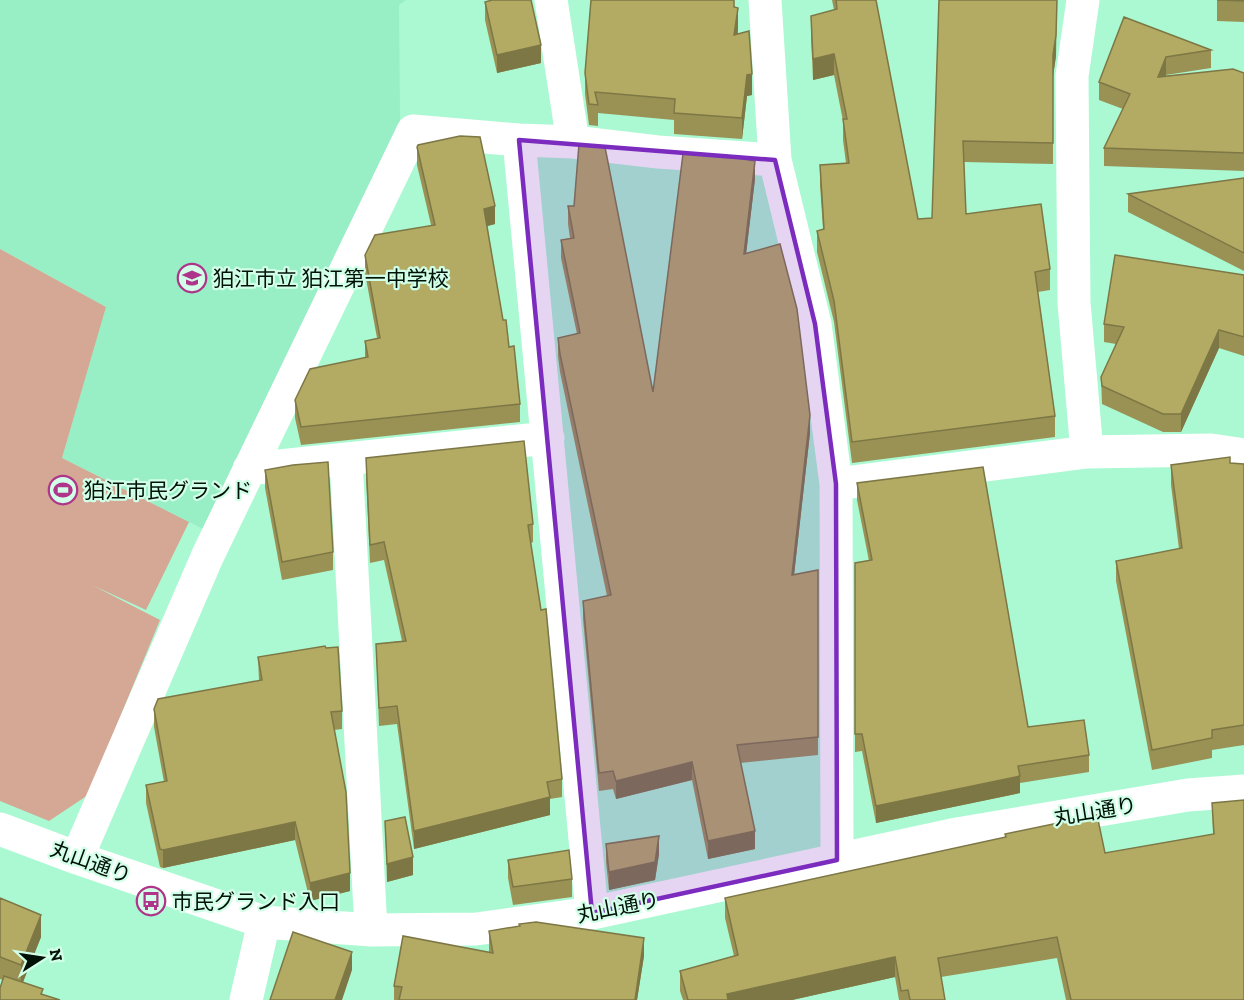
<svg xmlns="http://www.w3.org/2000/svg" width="1244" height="1000" viewBox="0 0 1244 1000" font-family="'Zilla Slab','Noto Sans JP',serif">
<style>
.built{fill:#98eec5}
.green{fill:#d5a795}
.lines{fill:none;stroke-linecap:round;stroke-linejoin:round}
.minor{stroke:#fff;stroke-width:33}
.wall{fill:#9a9255}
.shaded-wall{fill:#7d7745}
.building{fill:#b3aa63;stroke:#7d7745;stroke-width:1.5}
.marked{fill:#7b2cbf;fill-opacity:0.2;stroke:#7b2cbf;stroke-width:4.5;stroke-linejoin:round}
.labels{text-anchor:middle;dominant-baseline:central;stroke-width:4.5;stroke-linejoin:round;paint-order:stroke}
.poi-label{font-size:21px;fill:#001107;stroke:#d1ffe7;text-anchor:start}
.street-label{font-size:21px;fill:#001107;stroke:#d1ffe7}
</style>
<rect width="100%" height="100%" fill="#abf9d3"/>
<path class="built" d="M 0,0 L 406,0 L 399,5 L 400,122 L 217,536 L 62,458 L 106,307 L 0,249 Z"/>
<path class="green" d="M 0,249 L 106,307 L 62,458 L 189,522 L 146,610 L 92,585 L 160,620 L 88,795 L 49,821 L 0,801 Z"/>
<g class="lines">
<path class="minor" d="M 551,0 L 573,142
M 1083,0 L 1072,76 L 1074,303 L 1087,452
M 519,140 L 592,913
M 775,160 L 815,324 L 836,484 L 837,860
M 346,459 L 371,930
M 249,469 L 548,438
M 836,484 L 1087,452 L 1211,450 L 1244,455
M 0,829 L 77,858 L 264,922 L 371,930 L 476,929 L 592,913 L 957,834 L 1188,795 L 1244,791
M 77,858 L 208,555 L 413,131 L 519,140 L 573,142 L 658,152 L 775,160 L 765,0
M 246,1000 L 264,922"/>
</g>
<path class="wall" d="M 832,0 L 876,0 L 918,219 L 932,218 L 939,0 L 1056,56 L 1053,76 L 1053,164 L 964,162 L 966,214 L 1050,269 L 1050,290 L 1038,292 L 1055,416 L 1055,437 L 852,463 L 834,322 L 817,252 L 817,231 L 823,229 L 820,185 L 820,165 L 846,163 L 843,140 L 843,121 L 834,75 L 813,80 L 811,37 L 811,16 L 834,10 Z
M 1217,0 L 1244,0 L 1244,22 L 1217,21 Z
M 485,2 L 541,63 L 497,73 L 485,20 Z
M 735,7 L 738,29 L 738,34 L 752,95 L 747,96 L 742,139 L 674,134 L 674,120 L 598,113 L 598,126 L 589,125 L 585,94 L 585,73 Z
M 1124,17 L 1211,50 L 1211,68 L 1166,75 L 1165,76 L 1244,73 L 1244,171 L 1104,166 L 1104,148 L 1123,109 L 1099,100 L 1099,82 Z
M 417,147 L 495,224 L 487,226 L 503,320 L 509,347 L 520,404 L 520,422 L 301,445 L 295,418 L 295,400 L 365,357 L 365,341 L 377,338 L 365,273 L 365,255 L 431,225 L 417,165 Z
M 1244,178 L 1244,271 L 1128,212 L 1128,194 Z
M 755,179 L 746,253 L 810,433 L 794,575 L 818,570 L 818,755 L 740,763 L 755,849 L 708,859 L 692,780 L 616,799 L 613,789 L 599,791 L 583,619 L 583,601 L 607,596 L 560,372 L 558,356 L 558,338 L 577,334 L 561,258 L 561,240 L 570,238 L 568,224 L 568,206 L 574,206 L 653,392 Z
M 1244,275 L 1244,356 L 1219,348 L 1181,432 L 1163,432 L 1102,404 L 1101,377 L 1116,344 L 1104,342 L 1104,324 Z
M 366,458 L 533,524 L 533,542 L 531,543 L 562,779 L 562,797 L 550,799 L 550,815 L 414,849 L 397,724 L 379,726 L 376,644 L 402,641 L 384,560 L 370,563 L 366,476 Z
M 1230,463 L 1244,464 L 1244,745 L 1212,750 L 1212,758 L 1152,770 L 1116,581 L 1116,561 L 1179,549 L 1171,485 L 1171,465 Z
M 265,470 L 333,552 L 333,570 L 282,580 L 265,488 Z
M 857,483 L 1028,727 L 1089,755 L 1089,772 L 1020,783 L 1020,793 L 876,823 L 862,751 L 855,752 L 855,563 L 869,561 L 857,500 Z
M 258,657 L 342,711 L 342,729 L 334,730 L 350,891 L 310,901 L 295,840 L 163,868 L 160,867 L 146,803 L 146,785 L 164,782 L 154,727 L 154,709 L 259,681 Z
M 1212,803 L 1244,1000 L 1066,1000 L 1057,958 L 941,977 L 945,1000 L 899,1000 L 895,977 L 792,1000 L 683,1000 L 680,991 L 680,971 L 734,956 L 725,918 L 725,898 L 1005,837 L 1005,834 L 1105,853 L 1213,834 Z
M 385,821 L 413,875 L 387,882 Z
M 606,844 L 659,854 L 655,880 L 609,890 L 606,862 Z
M 508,860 L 572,879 L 572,897 L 513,905 L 508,878 Z
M 0,898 L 41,937 L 23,982 L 43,994 L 0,979 Z
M 489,931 L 644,956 L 637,1000 L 394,1000 L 394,986 L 489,952 Z"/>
<path class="shaded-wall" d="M 1057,0 L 1056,56 L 1053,76 L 1053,164 L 1053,55 Z
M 738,8 L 738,29 L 734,56 L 734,35 Z
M 541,45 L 541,63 L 497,73 L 497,55 Z
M 834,54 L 834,75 L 813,80 L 813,59 Z
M 1166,57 L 1166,75 L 1158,95 L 1158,77 Z
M 752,74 L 752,95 L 747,96 L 742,139 L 742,118 L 747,75 Z
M 755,161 L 755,179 L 744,272 L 744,254 Z
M 495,206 L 495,224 L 484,227 L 484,209 Z
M 1219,330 L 1219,348 L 1181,432 L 1181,414 Z
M 810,415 L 810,433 L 792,593 L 792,575 Z
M 692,762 L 692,780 L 616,799 L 616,781 Z
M 1020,776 L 1020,793 L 876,823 L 876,806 Z
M 550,797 L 550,815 L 414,849 L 414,831 Z
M 295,822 L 295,840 L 163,868 L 163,850 Z
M 755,831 L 755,849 L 708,859 L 708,841 Z
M 659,836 L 659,854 L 655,880 L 609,890 L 609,872 Z
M 413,857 L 413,875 L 387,882 L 387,864 Z
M 350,873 L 350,891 L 310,901 L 310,883 Z
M 41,915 L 41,937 L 21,987 L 21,965 Z
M 644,938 L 644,956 L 637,1000 L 635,1000 Z
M 352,952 L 352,970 L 342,1000 L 335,1000 Z
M 895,957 L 895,977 L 792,1000 L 727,1000 L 727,994 Z"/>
<path class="building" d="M 492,0 L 531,0 L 541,45 L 497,55 L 485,2 Z
M 591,0 L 734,0 L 734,7 L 738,8 L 734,35 L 749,31 L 752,74 L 747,75 L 742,118 L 674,113 L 675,99 L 595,92 L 598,105 L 589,104 L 585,73 Z
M 836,0 L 876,0 L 918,219 L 932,218 L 939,0 L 1057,0 L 1056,35 L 1053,55 L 1053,143 L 963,141 L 966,214 L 1041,204 L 1050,269 L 1035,272 L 1055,416 L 852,442 L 834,301 L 817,231 L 824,229 L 820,165 L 849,163 L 843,119 L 847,119 L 834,54 L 813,59 L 811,16 L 837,9 Z
M 1217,0 L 1244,0 L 1244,1 Z
M 1124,17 L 1211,50 L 1166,57 L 1158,77 L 1233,69 L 1244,73 L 1244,153 L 1104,148 L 1130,94 L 1099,82 Z
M 460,136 L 480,137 L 495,206 L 484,209 L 503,320 L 506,320 L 509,347 L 514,346 L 520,404 L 301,427 L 295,400 L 310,369 L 368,357 L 365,341 L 380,338 L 365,255 L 375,235 L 435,225 L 417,147 L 418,145 Z
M 579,144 L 605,147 L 653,392 L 683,154 L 738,158 L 755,161 L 744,254 L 780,244 L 797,309 L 810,415 L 792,575 L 818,570 L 818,737 L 737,745 L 755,831 L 708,841 L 692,762 L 616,781 L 613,771 L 599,773 L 583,601 L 611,595 L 560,354 L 558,338 L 580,333 L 561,240 L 574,238 L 568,206 L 574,206 Z
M 1244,178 L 1244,253 L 1128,194 Z
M 1115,255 L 1244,275 L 1244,337 L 1219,330 L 1181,414 L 1163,414 L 1102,386 L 1101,377 L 1124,327 L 1104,324 Z
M 524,441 L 533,524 L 528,525 L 541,610 L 546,609 L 562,779 L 547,782 L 550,797 L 414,831 L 397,706 L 379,708 L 376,644 L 406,641 L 384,542 L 370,545 L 366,458 Z
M 1230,457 L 1230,463 L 1244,464 L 1244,725 L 1212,730 L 1212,738 L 1152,750 L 1116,561 L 1182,548 L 1171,465 Z
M 328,462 L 333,552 L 282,562 L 265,470 L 293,465 Z
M 983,467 L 1028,727 L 1084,720 L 1089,755 L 1018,766 L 1020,776 L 876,806 L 862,734 L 855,734 L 855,563 L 872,560 L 857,483 Z
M 325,646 L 326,648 L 338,647 L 342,711 L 331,712 L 346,792 L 350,873 L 310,883 L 295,822 L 163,850 L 160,849 L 146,785 L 167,781 L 154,709 L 158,699 L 262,680 L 258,657 Z
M 1244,800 L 1244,1000 L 1071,1000 L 1057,937 L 938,958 L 945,1000 L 910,1000 L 908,990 L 901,991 L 895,957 L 727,994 L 728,1000 L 688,1000 L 680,971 L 738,955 L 725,898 L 1006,837 L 1005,834 L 1097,815 L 1105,853 L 1214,834 L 1212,803 Z
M 405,817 L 413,857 L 387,864 L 385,821 Z
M 659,836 L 655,862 L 609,872 L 606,844 Z
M 569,850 L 572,879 L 513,887 L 508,860 Z
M 0,898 L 41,915 L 21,965 L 0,957 Z
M 536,922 L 644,938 L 635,1000 L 399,1000 L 402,987 L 394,986 L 403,936 L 493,953 L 489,931 L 520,926 L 519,924 Z
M 293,932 L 352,952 L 335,1000 L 270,1000 Z
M 4,976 L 43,989 L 41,994 L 60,1000 L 0,1000 L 0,988 Z"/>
<path class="marked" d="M 519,140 L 775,160 L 815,324 L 836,484 L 837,860 L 592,913 Z"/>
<defs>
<g id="school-ring" transform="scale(1.5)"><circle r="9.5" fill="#d1ffe7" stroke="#ae3589" stroke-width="1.5"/><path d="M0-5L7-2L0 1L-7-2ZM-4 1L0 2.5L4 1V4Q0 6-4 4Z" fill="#ae3589"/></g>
<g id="stadium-ring" transform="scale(1.5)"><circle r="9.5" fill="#d1ffe7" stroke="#ae3589" stroke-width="1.5"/><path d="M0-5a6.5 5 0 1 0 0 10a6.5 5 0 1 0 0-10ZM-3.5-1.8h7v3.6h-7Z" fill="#ae3589"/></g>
<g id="bus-ring" transform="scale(1.5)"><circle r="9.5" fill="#d1ffe7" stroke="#ae3589" stroke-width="1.5"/><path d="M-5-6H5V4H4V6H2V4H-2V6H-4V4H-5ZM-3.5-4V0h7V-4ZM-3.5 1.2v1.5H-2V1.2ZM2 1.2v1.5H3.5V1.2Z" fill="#ae3589"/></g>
</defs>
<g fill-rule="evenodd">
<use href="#school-ring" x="192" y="278"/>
<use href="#stadium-ring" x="63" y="490"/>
<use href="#bus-ring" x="151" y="901"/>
</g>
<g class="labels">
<g class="poi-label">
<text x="213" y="278">狛江市立 狛江第一中学校</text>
<text x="84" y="490">狛江市民グランド</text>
<text x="172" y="901">市民グランド入口</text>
</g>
<g class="street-label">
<text transform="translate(1095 811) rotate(-9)">丸山通り</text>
<text transform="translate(91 862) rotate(20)">丸山通り</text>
<text transform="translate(618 907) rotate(-11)">丸山通り</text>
</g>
</g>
<g transform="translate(42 958) rotate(78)" stroke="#d1ffe7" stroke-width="4.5" paint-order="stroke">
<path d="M0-4.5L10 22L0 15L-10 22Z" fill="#001107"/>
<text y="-9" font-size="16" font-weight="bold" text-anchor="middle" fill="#001107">N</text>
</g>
</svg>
